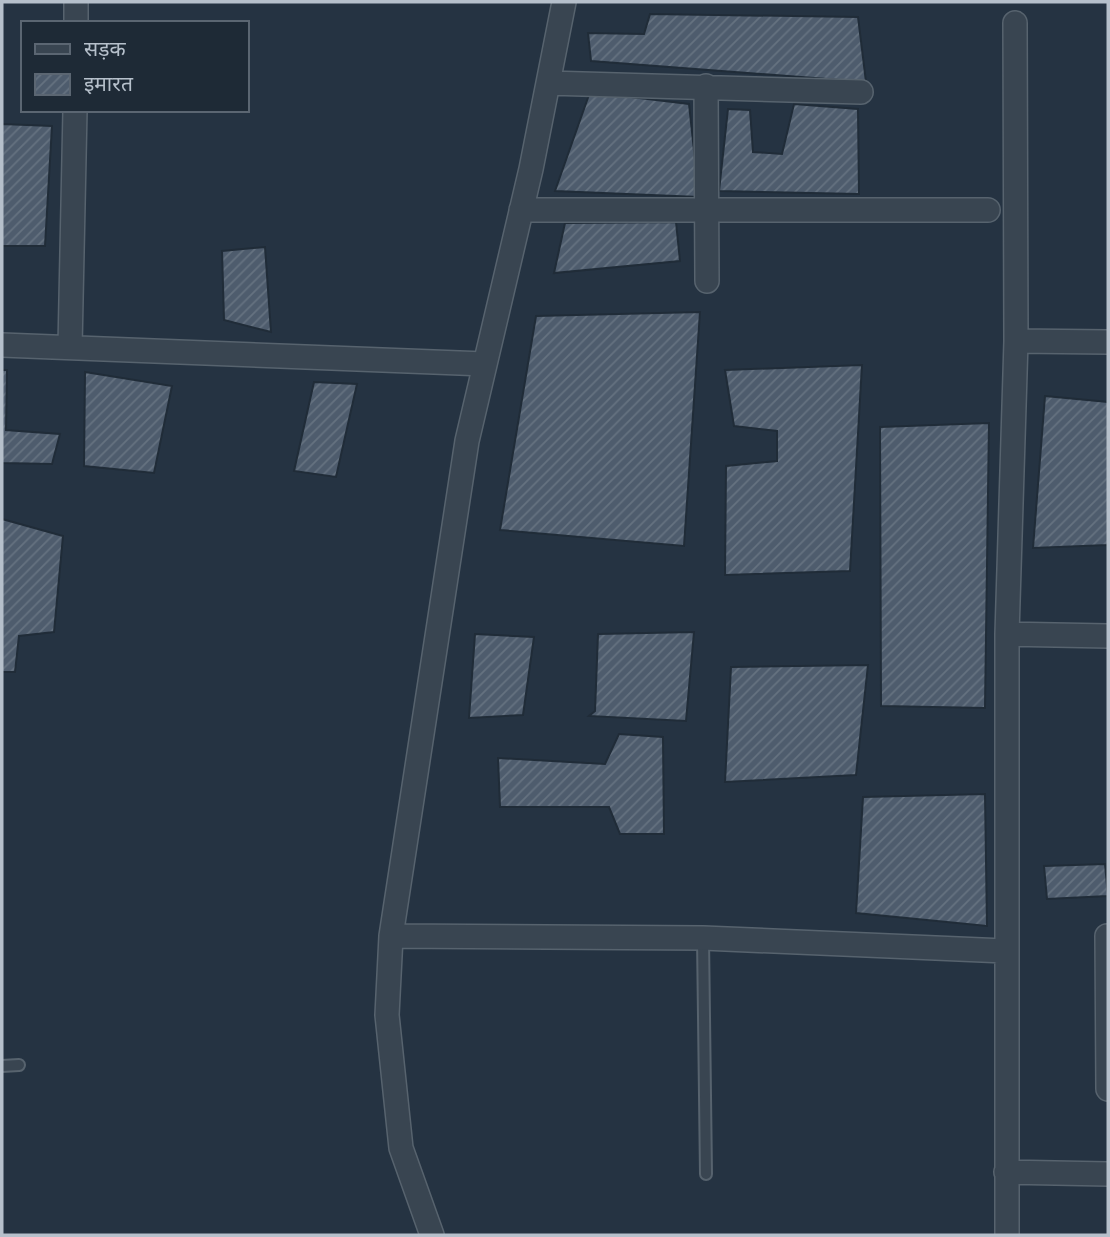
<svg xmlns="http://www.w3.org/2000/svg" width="1110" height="1237" viewBox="0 0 1110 1237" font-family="'PT Sans Narrow','Noto Sans Devanagari',sans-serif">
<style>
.building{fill:url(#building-hatch);stroke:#202c38;stroke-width:2}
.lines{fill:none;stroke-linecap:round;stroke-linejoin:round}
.lane-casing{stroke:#57636e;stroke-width:14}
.street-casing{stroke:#57636e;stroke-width:26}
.lane{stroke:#394551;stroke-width:10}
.street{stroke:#394551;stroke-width:23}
</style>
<defs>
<pattern id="building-hatch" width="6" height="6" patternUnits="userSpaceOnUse" patternTransform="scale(1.75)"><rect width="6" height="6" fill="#4e5c6d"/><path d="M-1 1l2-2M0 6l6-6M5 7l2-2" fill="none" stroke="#657280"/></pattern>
</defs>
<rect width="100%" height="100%" fill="#253342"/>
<path class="building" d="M 650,14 L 858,17 L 866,82 L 591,61 L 588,33 L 644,34 Z
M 590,92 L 689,104 L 699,197 L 555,191 Z
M 794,104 L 858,109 L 859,194 L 719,191 L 728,109 L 750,110 L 753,152 L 782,154 Z
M 2,124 L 52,126 L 45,246 L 2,246 Z
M 676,222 L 680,261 L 554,273 L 565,223 Z
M 265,247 L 271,332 L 224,320 L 222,251 Z
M 700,312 L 684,546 L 500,530 L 536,316 Z
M 862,365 L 850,571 L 725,575 L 726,466 L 777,461 L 777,431 L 734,426 L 725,370 Z
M 2,370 L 7,370 L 6,430 L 60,434 L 52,464 L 2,463 Z
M 85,372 L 172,386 L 154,473 L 84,466 Z
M 314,382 L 357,384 L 336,477 L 294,471 Z
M 1045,396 L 1108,402 L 1108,545 L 1033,548 Z
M 989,423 L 985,708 L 881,706 L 880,427 Z
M 2,519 L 63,536 L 54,632 L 19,636 L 15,672 L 2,672 Z
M 694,632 L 686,721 L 589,716 L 595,711 L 598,634 Z
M 475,634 L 534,637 L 523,715 L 469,718 Z
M 868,665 L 856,775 L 725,782 L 731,667 Z
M 619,734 L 663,737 L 664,834 L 620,834 L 609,807 L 500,807 L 498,758 L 605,764 Z
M 985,794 L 987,926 L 856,913 L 863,797 Z
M 1105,864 L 1108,896 L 1047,899 L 1044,866 Z"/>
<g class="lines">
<g class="lane-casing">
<path id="lane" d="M 703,938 L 706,1174
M 2,1066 L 19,1065"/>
</g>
<g class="street-casing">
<path id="street" d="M 76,23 L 76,2
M 548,83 L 861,92
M 706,86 L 707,281
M 521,210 L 988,210
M 1016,341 L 1108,342
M 2,345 L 485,364
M 70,347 L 75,110
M 1007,634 L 1108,636
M 391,936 L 703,938 L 1005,951
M 1107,936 L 1108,1089
M 1006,1172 L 1108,1174
M 432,1235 L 401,1148 L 387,1015 L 391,936 L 467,441 L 531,169 L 564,2
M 1007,1235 L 1007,634 L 1016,341 L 1015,23"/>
</g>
<use href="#lane" class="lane"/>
<use href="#street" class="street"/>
</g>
<rect width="1110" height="1237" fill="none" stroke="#b6c0cb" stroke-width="7"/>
<rect x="21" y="21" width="228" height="91" fill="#1e2a36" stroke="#5b6672" stroke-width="2"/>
<rect x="35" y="44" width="35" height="10" fill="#394551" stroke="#5b6672" stroke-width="2"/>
<text x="84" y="56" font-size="21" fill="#b6c0cb">सड़क</text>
<rect x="35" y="74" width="35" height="21" fill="url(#building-hatch)" stroke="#5b6672" stroke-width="2"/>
<text x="84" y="91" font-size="21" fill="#b6c0cb">इमारत</text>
</svg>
